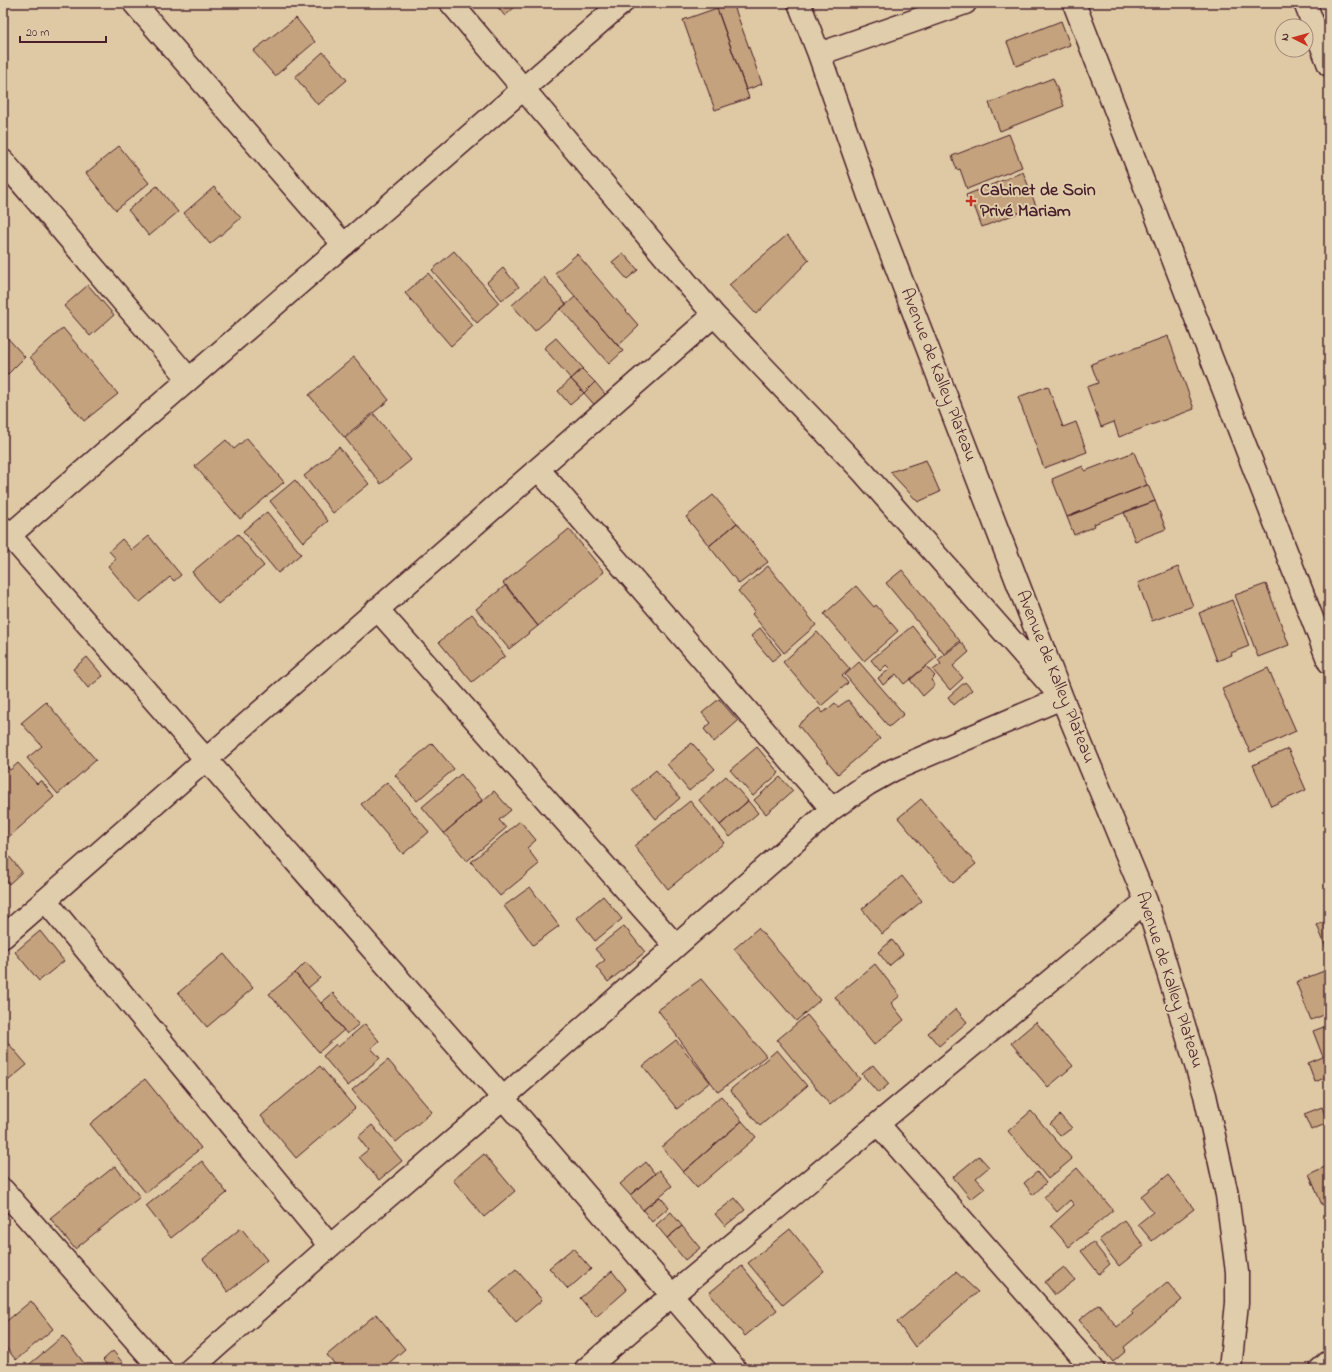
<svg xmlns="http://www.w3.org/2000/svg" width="1332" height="1372" viewBox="0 0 1332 1372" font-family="'Indie Flower',sans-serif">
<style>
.building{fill:#c3a27d;stroke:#4a1f2b}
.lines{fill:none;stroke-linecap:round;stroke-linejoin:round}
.minor-casing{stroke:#4a1f2b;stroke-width:25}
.primary-casing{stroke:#4a1f2b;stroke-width:25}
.minor{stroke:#e0cdab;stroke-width:22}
.primary{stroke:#e0cdab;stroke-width:22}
.poi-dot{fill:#c8321e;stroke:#e0cdab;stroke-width:1.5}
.labels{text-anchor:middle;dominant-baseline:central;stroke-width:4;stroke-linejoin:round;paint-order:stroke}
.poi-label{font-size:18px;font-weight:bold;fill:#4a1f2b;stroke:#e0cdab;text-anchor:start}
.street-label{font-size:18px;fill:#4a1f2b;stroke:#e0cdab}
</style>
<rect width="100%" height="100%" fill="#dec9a4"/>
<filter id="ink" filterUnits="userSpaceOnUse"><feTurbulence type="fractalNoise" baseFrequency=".025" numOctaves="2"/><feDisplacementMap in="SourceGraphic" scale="8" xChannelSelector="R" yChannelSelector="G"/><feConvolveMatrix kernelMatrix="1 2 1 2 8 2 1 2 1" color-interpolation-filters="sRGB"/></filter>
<g filter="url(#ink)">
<path class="building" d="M 494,3 L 519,3 L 505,16 Z
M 715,3 L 733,3 L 762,84 L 746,90 Z
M 1138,3 L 1154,3 L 1140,9 Z
M 717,8 L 749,98 L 715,110 L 683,20 Z
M 296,18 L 315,42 L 275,76 L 253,51 Z
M 1061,21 L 1070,45 L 1016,66 L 1007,42 Z
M 323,52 L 347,80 L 318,105 L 295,77 Z
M 1053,78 L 1064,106 L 1000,131 L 989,103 Z
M 1009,134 L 1022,167 L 967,189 L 960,169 L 957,170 L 952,156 Z
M 119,146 L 149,183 L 116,210 L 86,173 Z
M 1023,172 L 1036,206 L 982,227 L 975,208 L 972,208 L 966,195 Z
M 157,186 L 178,212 L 149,236 L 128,210 Z
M 214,187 L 241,218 L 210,244 L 184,213 Z
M 787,235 L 809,260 L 756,314 L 729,285 Z
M 454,251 L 499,303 L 477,323 L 432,270 Z
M 623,253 L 638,270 L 627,279 L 612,262 Z
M 577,254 L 639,326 L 618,346 L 555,273 Z
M 503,268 L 519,287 L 502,300 L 487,282 Z
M 428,273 L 473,326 L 451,346 L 405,293 Z
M 544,277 L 566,304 L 535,331 L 512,305 Z
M 88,285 L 114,315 L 90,336 L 64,306 Z
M 575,297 L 623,351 L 609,364 L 561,309 Z
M 63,328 L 118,394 L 84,421 L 30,357 Z
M 3,333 L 25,357 L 3,379 Z
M 1168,336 L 1194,409 L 1119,437 L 1114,422 L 1101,427 L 1087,387 L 1098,383 L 1091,364 Z
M 556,338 L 583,368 L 571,379 L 544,348 Z
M 354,357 L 389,400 L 344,437 L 309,395 Z
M 582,369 L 595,382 L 584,393 L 571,379 Z
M 571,379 L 584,393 L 570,405 L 558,391 Z
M 595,382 L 610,400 L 599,410 L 584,393 Z
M 1048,386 L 1063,427 L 1076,422 L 1087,452 L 1044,468 L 1018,397 Z
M 374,414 L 411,460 L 381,484 L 345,438 Z
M 247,438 L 284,482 L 240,519 L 195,466 L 226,440 L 234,449 Z
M 339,447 L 369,484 L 333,513 L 304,476 Z
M 1134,452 L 1147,485 L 1067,517 L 1052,479 L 1083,466 L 1085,471 Z
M 926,460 L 940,492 L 918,502 L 890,472 Z
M 295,480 L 328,521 L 303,542 L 270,501 Z
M 1147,485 L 1148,485 L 1155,501 L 1094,524 L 1095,526 L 1074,535 L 1067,517 Z
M 713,495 L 737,523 L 709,546 L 686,517 Z
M 1155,501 L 1166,529 L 1135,541 L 1124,512 Z
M 267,512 L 301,554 L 278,573 L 243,531 Z
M 737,523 L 768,562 L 739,584 L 709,546 Z
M 569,529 L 604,572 L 538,626 L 503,583 Z
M 238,534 L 264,566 L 218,604 L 192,572 Z
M 149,536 L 181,575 L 174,581 L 170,577 L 139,603 L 108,566 L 116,559 L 109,551 L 122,539 L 132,550 Z
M 768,566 L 816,625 L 784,653 L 752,614 L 755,611 L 738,591 Z
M 1178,567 L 1193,606 L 1152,621 L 1138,583 Z
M 902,570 L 960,641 L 944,654 L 886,583 Z
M 1266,584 L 1289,645 L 1258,657 L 1235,595 Z
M 506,585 L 538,626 L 509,649 L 476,609 Z
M 856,586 L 874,607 L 876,605 L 898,631 L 864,661 L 824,614 Z
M 1232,600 L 1249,646 L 1231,653 L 1232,655 L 1217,661 L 1199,613 Z
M 472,614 L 505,656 L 472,682 L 439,642 Z
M 912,626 L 937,657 L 904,684 L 896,674 L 883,685 L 878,678 L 890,669 L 886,665 L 880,671 L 871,660 Z
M 760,628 L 781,654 L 772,661 L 751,636 Z
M 817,632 L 850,669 L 842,676 L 848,683 L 821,706 L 783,662 Z
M 961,642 L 969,652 L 953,666 L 963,678 L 950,690 L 933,670 L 941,664 L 938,660 Z
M 87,657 L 103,676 L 88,688 L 73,669 Z
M 859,662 L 904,714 L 889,727 L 845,675 Z
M 926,666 L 935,676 L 931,680 L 935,685 L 923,696 L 910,680 Z
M 1268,668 L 1296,731 L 1250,752 L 1222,689 Z
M 965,682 L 972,690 L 954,705 L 948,697 Z
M 719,699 L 738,721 L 714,742 L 704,729 L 711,723 L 702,713 Z
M 848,700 L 880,739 L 838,774 L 798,725 L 819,708 L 823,713 L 835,703 L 838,707 Z
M 46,702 L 96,760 L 58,794 L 27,758 L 42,746 L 21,723 Z
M 432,743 L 454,769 L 417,801 L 395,775 Z
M 692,743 L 715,769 L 689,791 L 667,764 Z
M 757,747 L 779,773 L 753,796 L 730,770 Z
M 1288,749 L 1306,790 L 1271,806 L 1253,765 Z
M 3,762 L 10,770 L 18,763 L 37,784 L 41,780 L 54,797 L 3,842 Z
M 656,770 L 680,798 L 656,819 L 632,790 Z
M 461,774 L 482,800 L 444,833 L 422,807 Z
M 726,776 L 748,801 L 720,825 L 699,800 Z
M 780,777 L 793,791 L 766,814 L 754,800 Z
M 387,782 L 429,832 L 403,854 L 361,804 Z
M 494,791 L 511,810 L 499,820 L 506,828 L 467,861 L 444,833 Z
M 921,799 L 976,864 L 953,883 L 898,818 Z
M 690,801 L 724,843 L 668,889 L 634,846 Z
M 748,801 L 758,813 L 730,837 L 720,825 Z
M 520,821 L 536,840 L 527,848 L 539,864 L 500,896 L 471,862 Z
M 3,849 L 22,872 L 9,884 L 3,876 Z
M 902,876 L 922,901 L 882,934 L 862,909 Z
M 530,887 L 559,926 L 533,945 L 504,906 Z
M 603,896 L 622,919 L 595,941 L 577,918 Z
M 1329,920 L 1329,955 L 1317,925 Z
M 624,926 L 645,952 L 608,982 L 596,967 L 605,960 L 595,949 Z
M 758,928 L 820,1000 L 796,1021 L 734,949 Z
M 40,931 L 64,961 L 39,981 L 15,952 Z
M 892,940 L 903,954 L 889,966 L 878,952 Z
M 224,954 L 253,988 L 207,1027 L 178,993 Z
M 306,962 L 320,978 L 308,988 L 295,973 Z
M 875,964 L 900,996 L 891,1003 L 904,1020 L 874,1045 L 835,997 Z
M 1324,971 L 1329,984 L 1329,1013 L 1311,1020 L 1296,982 Z
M 295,973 L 344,1030 L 319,1052 L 269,994 Z
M 701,979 L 766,1056 L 718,1092 L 658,1010 Z
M 333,993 L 359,1024 L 347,1034 L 321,1003 Z
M 956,1009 L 967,1022 L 939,1046 L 928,1033 Z
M 807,1015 L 860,1079 L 830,1105 L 777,1040 Z
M 1036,1022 L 1073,1066 L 1048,1087 L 1011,1043 Z
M 365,1024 L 379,1041 L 371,1048 L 380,1058 L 348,1086 L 323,1056 L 336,1044 L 338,1047 Z
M 1329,1025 L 1329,1076 L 1315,1082 L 1308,1063 L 1323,1057 L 1313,1031 Z
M 3,1037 L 27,1065 L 3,1085 Z
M 676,1040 L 710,1082 L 677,1109 L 643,1066 Z
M 777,1050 L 807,1086 L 760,1126 L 730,1090 Z
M 388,1060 L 432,1112 L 396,1142 L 352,1090 Z
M 873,1065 L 889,1084 L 878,1093 L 862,1074 Z
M 320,1066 L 355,1108 L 296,1158 L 261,1116 Z
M 145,1079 L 201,1148 L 146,1193 L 90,1124 Z
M 721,1096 L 742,1121 L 683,1172 L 662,1147 Z
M 1322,1107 L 1328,1123 L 1311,1130 L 1304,1114 Z
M 1031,1111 L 1072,1159 L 1048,1179 L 1008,1131 Z
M 1060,1115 L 1072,1128 L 1061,1136 L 1050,1124 Z
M 742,1121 L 756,1137 L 697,1188 L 683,1172 Z
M 372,1125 L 402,1161 L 379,1180 L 359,1157 L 368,1150 L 358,1137 Z
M 484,1154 L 515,1191 L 484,1217 L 453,1180 Z
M 979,1156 L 989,1167 L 976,1178 L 985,1188 L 971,1199 L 953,1177 Z
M 202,1161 L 227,1193 L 171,1238 L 146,1206 Z
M 646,1162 L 655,1174 L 630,1195 L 620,1184 Z
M 1329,1165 L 1329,1202 L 1322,1205 L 1309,1174 Z
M 115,1166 L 140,1197 L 75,1249 L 50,1218 Z
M 1077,1168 L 1113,1210 L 1069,1247 L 1051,1226 L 1074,1205 L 1070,1200 L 1057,1212 L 1044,1197 Z
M 659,1170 L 672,1186 L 643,1210 L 630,1195 Z
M 1037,1172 L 1046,1183 L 1033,1195 L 1024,1183 Z
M 1168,1175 L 1194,1209 L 1152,1241 L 1138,1224 L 1153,1212 L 1141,1196 Z
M 660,1197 L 669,1207 L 652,1222 L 643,1210 Z
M 735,1198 L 745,1210 L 725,1226 L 715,1214 Z
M 671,1212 L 682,1226 L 667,1238 L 656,1225 Z
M 1124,1220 L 1144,1246 L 1119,1266 L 1099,1240 Z
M 682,1226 L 700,1248 L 685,1260 L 667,1238 Z
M 241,1228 L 267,1260 L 228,1292 L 203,1259 Z
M 790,1229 L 824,1271 L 783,1305 L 748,1263 Z
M 1093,1242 L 1110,1264 L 1099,1274 L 1081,1251 Z
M 573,1248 L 591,1269 L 568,1289 L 549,1268 Z
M 742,1266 L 777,1310 L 745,1336 L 709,1293 Z
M 1064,1267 L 1075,1280 L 1055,1295 L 1045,1282 Z
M 516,1269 L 542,1300 L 516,1322 L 490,1291 Z
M 612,1271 L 627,1290 L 596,1317 L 580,1298 Z
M 956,1272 L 978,1292 L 915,1347 L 897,1322 Z
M 1167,1282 L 1182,1300 L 1124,1347 L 1126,1351 L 1113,1362 L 1079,1320 L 1099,1304 L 1117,1327 L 1133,1314 L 1131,1312 Z
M 31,1301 L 53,1329 L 16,1360 L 3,1344 L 3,1324 Z
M 376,1314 L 405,1349 L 382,1369 L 339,1369 L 327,1355 Z
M 63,1336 L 87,1367 L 84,1369 L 24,1369 Z
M 113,1351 L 128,1369 L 110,1369 L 103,1360 Z"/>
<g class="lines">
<g class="minor-casing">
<path id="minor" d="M 134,3 L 344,245
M 799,3 L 819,54 L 869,196 L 1062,698 L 1146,901 L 1157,936 L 1205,1095 L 1227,1195 L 1237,1272 L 1237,1303 L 1230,1369
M 1074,3 L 1329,662
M 1305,3 L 1329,65
M 819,54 L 965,3
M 3,161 L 189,379
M 538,469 L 832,809
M 3,528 L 503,1098 L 735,1369
M 3,541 L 622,3
M 377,609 L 676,946
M 45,900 L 330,1246
M 3,937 L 714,315
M 878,1124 L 1093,1369
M 3,1190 L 161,1369
M 191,1369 L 330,1246 L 503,1098 L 832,809 L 868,784 L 893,770 L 1062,698 L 863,472 L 714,315 L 451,3
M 586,1369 L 672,1295 L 1146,901"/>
</g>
<g class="primary-casing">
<path id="primary" d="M 1321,1369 L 1329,1362"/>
</g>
<use href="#minor" class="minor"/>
<use href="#primary" class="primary"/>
</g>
</g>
<path class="poi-dot" d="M969 195h4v4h4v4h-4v4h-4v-4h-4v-4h4z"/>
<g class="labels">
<g class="poi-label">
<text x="980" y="191">Cabinet de Soin<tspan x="980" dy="21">Privé Mariam</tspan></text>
</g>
<g class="street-label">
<text transform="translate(938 375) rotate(69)">Avenue de Kalley Plateau</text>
<text transform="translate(1055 677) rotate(68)">Avenue de Kalley Plateau</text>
<text transform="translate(1169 980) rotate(72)">Avenue de Kalley Plateau</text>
</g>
</g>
<rect width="1332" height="1372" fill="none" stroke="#e0cdab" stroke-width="16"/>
<rect x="8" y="8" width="1316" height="1356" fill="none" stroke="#4a1f2b" stroke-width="1.5" filter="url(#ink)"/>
<g transform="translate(1294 38) rotate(276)"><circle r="19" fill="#e0cdab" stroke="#a48778"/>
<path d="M0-3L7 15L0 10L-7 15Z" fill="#c8321e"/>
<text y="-6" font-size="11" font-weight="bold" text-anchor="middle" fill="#4a1f2b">N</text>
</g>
<path d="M20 36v6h86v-6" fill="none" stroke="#4a1f2b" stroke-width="2"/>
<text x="26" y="36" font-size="12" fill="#4a1f2b" stroke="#e0cdab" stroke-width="3" paint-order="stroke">20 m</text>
</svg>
